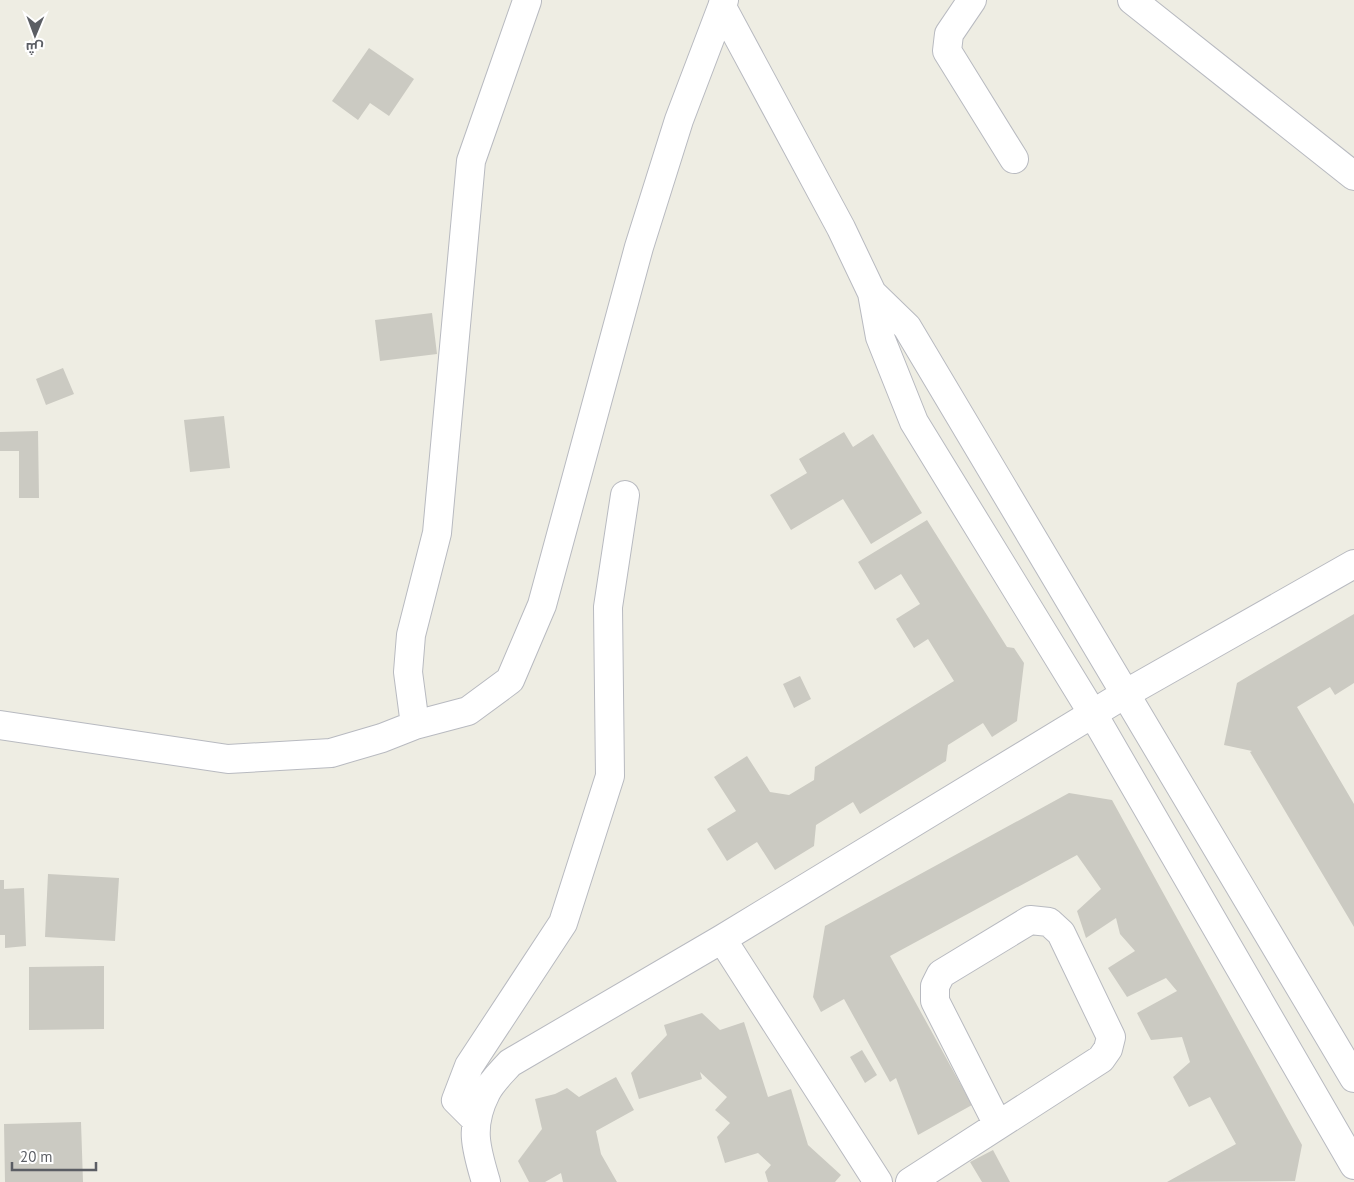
<svg xmlns="http://www.w3.org/2000/svg" width="1354" height="1182" viewBox="0 0 1354 1182" font-family="'PT Sans',Cairo,sans-serif">
<style>
.building{fill:#cbcac2}
.lines{fill:none;stroke-linecap:round;stroke-linejoin:round}
.minor-casing{stroke:#b8bac0;stroke-width:30}
.minor{stroke:#fff;stroke-width:28}
</style>
<rect width="100%" height="100%" fill="#eeede3"/>
<path class="building" d="M 369,48 L 414,79 L 389,116 L 370,103 L 358,120 L 332,101 Z
M 432,313 L 437,354 L 380,361 L 375,320 Z
M 63,368 L 74,394 L 46,405 L 36,379 Z
M 224,416 L 230,468 L 190,472 L 184,420 Z
M 38,431 L 39,498 L 19,498 L 19,451 L 0,451 L 0,432 Z
M 844,432 L 853,447 L 873,434 L 922,513 L 871,544 L 843,499 L 791,530 L 770,495 L 807,473 L 799,459 Z
M 927,520 L 1007,647 L 1014,648 L 1024,663 L 1017,721 L 992,737 L 983,723 L 948,745 L 946,761 L 860,814 L 853,802 L 816,825 L 814,846 L 775,870 L 757,842 L 727,861 L 707,829 L 736,811 L 714,777 L 747,756 L 770,792 L 789,795 L 814,780 L 815,767 L 954,681 L 928,639 L 914,648 L 896,619 L 920,604 L 901,574 L 875,590 L 858,562 Z
M 1354,614 L 1354,683 L 1335,695 L 1330,687 L 1297,707 L 1354,804 L 1354,927 L 1250,752 L 1252,751 L 1224,745 L 1237,683 Z
M 800,676 L 811,699 L 794,708 L 783,684 Z
M 1069,793 L 1112,800 L 1302,1145 L 1295,1181 L 1167,1182 L 1236,1144 L 1210,1097 L 1189,1107 L 1173,1077 L 1190,1062 L 1182,1037 L 1151,1040 L 1137,1013 L 1177,991 L 1166,978 L 1127,997 L 1108,968 L 1135,951 L 1120,934 L 1116,918 L 1086,938 L 1077,911 L 1101,889 L 1077,855 L 890,956 L 972,1105 L 918,1135 L 896,1078 L 890,1082 L 844,999 L 821,1012 L 813,997 L 825,926 Z
M 48,874 L 119,878 L 115,941 L 45,937 Z
M 0,880 L 4,880 L 4,889 L 24,888 L 26,946 L 5,948 L 5,935 L 0,935 Z
M 104,966 L 104,1029 L 29,1030 L 29,967 Z
M 702,1013 L 720,1030 L 744,1022 L 768,1097 L 791,1089 L 808,1145 L 841,1175 L 835,1182 L 768,1182 L 765,1172 L 771,1165 L 758,1153 L 725,1163 L 717,1137 L 730,1123 L 715,1110 L 727,1097 L 700,1072 L 702,1079 L 639,1099 L 631,1073 L 667,1035 L 664,1025 Z
M 862,1050 L 877,1075 L 865,1083 L 850,1057 Z
M 616,1077 L 634,1110 L 596,1131 L 601,1154 L 617,1182 L 563,1182 L 561,1173 L 545,1182 L 529,1182 L 518,1161 L 542,1129 L 535,1099 L 555,1094 L 567,1088 L 579,1097 Z
M 81,1122 L 83,1182 L 5,1182 L 4,1124 Z
M 993,1150 L 1010,1182 L 982,1182 L 970,1162 Z"/>
<g class="lines">
<g class="minor-casing">
<path id="minor" d="M 724,0 L 722,7 L 841,228 L 872,293 L 880,337 L 914,422 L 1093,714 L 1354,1165
M 972,0 L 949,34 L 947,51 L 1014,159
M 1132,0 L 1354,176
M 872,293 L 907,327 L 1354,1078
M 0,725 L 228,759 L 331,753 L 382,738 L 415,725 L 468,711 L 510,680 L 542,605 L 639,247 L 679,120 L 722,7
M 415,725 L 408,672 L 411,635 L 437,533 L 471,161 L 527,1
M 722,939 L 878,1182
M 475,1119 L 456,1100 L 469,1066 L 563,923 L 610,776 L 608,607 L 625,495
M 486,1182 C 476,1149 469,1126 486,1093 C 491,1082 502,1072 510,1063 L 722,939 L 1125,694 L 1354,564
M 910,1182 L 1101,1059 L 1108,1049 L 1111,1037 L 1061,933 L 1049,922 L 1030,920 L 941,974 L 935,986 L 935,1001 L 998,1125"/>
</g>
<use href="#minor" class="minor"/>
</g>
<g transform="translate(35 35) rotate(181)" stroke="#ffffff" stroke-width="4" paint-order="stroke">
<path d="M0-4L9 19L0 12L-9 19Z" fill="#5b5e64"/>
<text y="-8" font-size="14" font-weight="bold" text-anchor="middle" fill="#5b5e64">ش</text>
</g>
<path d="M12 1162v8h84v-8" fill="none" stroke="#5b5e64" stroke-width="2.5"/>
<text x="20" y="1162" font-size="15" fill="#5b5e64" stroke="#ffffff" stroke-width="4" paint-order="stroke">20 m</text>
</svg>
